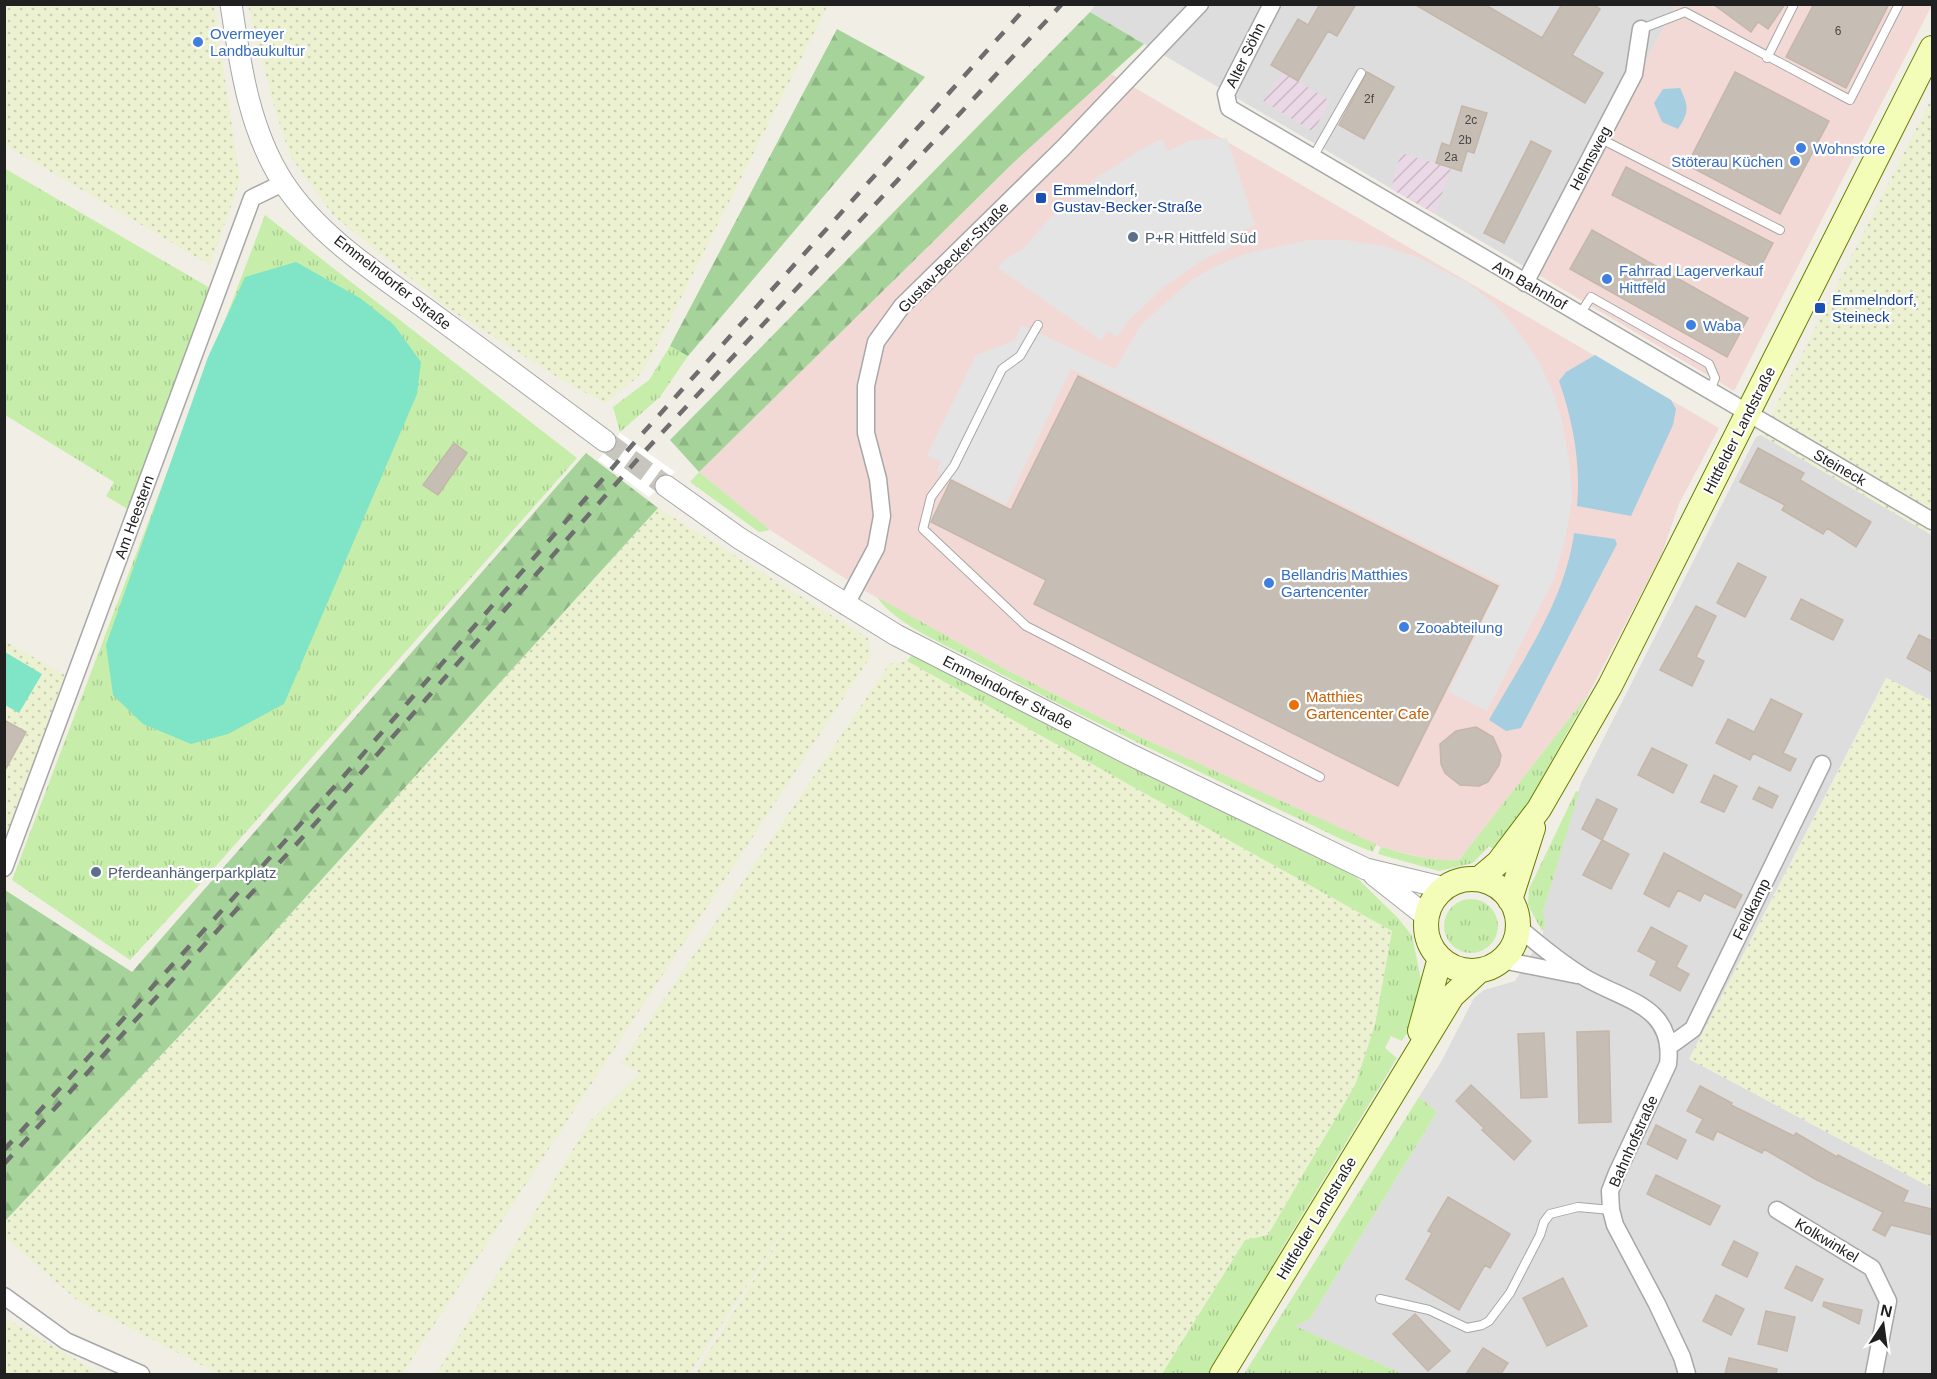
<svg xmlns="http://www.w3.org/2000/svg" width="1937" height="1379" viewBox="0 0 1937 1379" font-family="Arial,sans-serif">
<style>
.residential{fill:#dedddd}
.commercial{fill:#f3d9d5}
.industrial{fill:url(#industrial-furrows)}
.farmland{fill:url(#farmland-dots)}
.grass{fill:url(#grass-tufts)}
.forest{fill:url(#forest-firs)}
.pitch{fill:#80e4c6}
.parking{fill:#e4e4e4}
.water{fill:#a5cee1}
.pier{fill:#fff}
.building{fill:#c6beb5;stroke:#c4b6a8;stroke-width:1.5}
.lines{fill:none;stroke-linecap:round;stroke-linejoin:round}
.tertiary-tunnel{stroke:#c7c5be;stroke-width:21;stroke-dasharray:21 10;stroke-linecap:butt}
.service-casing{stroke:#a7a7a7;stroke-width:10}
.minor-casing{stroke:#a7a7a7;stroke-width:19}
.tertiary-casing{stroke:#a7a7a7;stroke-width:23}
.secondary-casing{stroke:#667e00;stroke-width:26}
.service{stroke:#fff;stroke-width:8}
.minor{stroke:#fff;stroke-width:16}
.tertiary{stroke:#fff;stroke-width:21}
.secondary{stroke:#f4fdb8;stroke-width:24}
.rail{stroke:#6e6e6e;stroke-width:4.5;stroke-dasharray:12 12;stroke-linecap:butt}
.shop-dot{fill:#3f7fe0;stroke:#fff;stroke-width:2}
.transit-dot{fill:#1a4fb4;stroke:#fff;stroke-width:2}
.service-dot{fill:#5c6f8a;stroke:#fff;stroke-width:2}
.food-dot{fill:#e8710a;stroke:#fff;stroke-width:2}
.labels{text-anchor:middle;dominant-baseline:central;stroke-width:4.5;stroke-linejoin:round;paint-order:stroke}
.number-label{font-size:12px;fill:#4a4845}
.shop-label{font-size:15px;fill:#366cbe;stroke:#fff;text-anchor:start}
.street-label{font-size:15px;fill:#202020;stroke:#fff}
.transit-label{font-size:15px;fill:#164399;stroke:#fff;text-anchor:start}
.service-label{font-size:15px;fill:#4e5e75;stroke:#fff;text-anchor:start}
.food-label{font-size:15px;fill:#c56008;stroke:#fff;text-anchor:start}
</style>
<defs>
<pattern id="industrial-furrows" width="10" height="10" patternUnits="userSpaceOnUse" patternTransform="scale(1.5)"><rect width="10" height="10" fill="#ebd8e6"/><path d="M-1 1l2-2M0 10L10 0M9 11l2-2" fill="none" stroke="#c9b9c5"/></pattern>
<pattern id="farmland-dots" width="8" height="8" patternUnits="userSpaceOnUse" patternTransform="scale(1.5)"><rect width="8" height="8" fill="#ecf1d1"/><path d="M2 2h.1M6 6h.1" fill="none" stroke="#caceb3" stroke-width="1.8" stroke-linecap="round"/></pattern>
<pattern id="grass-tufts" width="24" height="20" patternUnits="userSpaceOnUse" patternTransform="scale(1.5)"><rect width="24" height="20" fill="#c6eeaa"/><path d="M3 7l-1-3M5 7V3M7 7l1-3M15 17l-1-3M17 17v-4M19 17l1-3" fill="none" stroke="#aacc92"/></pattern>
<pattern id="forest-firs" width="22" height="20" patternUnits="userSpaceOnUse" patternTransform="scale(1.5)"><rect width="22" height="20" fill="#a5d399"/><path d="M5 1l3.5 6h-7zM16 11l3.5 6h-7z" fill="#8eb584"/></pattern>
</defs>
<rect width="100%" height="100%" fill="#f1eee6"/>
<path class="residential" d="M 1096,4 L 1676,5 L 1532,271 L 1090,12 Z
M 1761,435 L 1932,535 L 1932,701 L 1886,678 L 1689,1059 L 1932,1188 L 1932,1374 L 1403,1374 L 1294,1326 L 1310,1319 L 1437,1112 L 1419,1097 L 1441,1062 L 1474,998 L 1484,990 L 1515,981 L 1543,936 L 1543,912 L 1581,783 L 1756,437 Z"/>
<path class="commercial" d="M 1676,5 L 1932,5 L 1734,391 L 1532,271 Z
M 1111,74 L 1719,428 L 1679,504 L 1661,556 L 1589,693 L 1459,860 L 1443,861 L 1416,856 L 1381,847 L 1125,730 L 1009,671 L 863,590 L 767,528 L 699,472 L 1012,164 Z"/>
<path class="industrial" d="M 1283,72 L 1330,101 L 1313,132 L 1263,101 Z
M 1401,153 L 1451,168 L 1435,214 L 1391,189 Z"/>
<path class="farmland" d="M 5,4 L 214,5 L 240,181 L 210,265 L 5,145 Z
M 248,5 L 248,4 L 828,5 L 652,355 L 638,377 L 605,403 L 562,380 L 446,307 L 333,215 L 290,156 L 274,106 Z
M 1932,97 L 1932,535 L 1761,435 Z
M 658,508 L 868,638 L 871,656 L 402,1374 L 219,1374 L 78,1301 L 5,1237 L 4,1221 L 198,1016 Z
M 5,641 L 65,675 L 5,840 Z
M 907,661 L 1392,931 L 1375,1025 L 1355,1085 L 1268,1235 L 1245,1240 L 1162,1374 L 695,1374 L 799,1207 L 689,1374 L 436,1374 L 590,1121 L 640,1073 L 621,1063 L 889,664 Z
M 1887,678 L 1932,701 L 1932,1188 L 1689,1059 Z
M 5,1318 L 101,1374 L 5,1374 Z"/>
<path class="grass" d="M 4,168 L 210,288 L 129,510 L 106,496 L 114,482 L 5,415 Z
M 265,215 L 577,458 L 201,883 L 130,960 L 12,880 Z
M 670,346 L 688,356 L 660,397 L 620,432 L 613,407 L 649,380 Z
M 699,472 L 770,530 L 759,532 L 690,482 Z
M 877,597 L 1009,671 L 1125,730 L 1376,844 L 1373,852 L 1345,841 C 1222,782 1096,725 976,661 C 946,645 896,625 877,597 Z
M 912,655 L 1351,872 L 1399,919 L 1412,936 L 1421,979 L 1425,984 L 1412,1025 L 1402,1041 L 1391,1036 L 1385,1048 L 1397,1058 L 1284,1245 L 1211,1374 L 1162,1374 L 1245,1240 L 1268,1235 L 1355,1085 L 1375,1025 L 1392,931 L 907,661 Z
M 1589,693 L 1526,807 L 1498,852 L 1489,846 L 1473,863 L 1439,871 L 1378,854 L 1381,847 C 1407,854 1432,862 1459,860 Z
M 1576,791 L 1579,792 L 1543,912 L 1545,926 L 1542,931 L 1528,905 L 1529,889 Z
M1444 926a27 27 0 1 1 54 0a27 27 0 1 1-54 0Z
M 1419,1097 L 1437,1112 L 1310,1319 L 1295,1326 L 1403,1374 L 1244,1374 Z"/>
<path class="forest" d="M 1090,12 L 1144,44 L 1012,164 L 699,472 L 670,440 Z
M 837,29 L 925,77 L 688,356 L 670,346 Z
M 586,453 L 658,508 L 198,1016 L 5,1221 L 5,890 L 132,972 Z"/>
<path class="pitch" d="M 296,262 L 360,298 L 394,325 L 421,362 L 417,394 L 284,704 L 228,734 L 191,744 L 143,724 L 113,695 L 106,645 L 208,357 L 245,277 Z
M 5,652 L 42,674 L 19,713 L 5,705 Z"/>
<path class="parking" d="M 1227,138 L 1255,225 L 1243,229 L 1247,241 L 1241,243 L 1236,231 L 1231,233 L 1235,245 L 1204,259 L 1165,286 L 1130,319 L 1117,337 L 1108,331 L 1101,340 L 998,268 L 1004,260 L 1023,249 L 1047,221 L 1089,183 L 1140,150 L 1162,139 L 1168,151 L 1191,140 Z
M 1309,240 L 1346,240 L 1383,246 L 1418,257 L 1469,284 L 1495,304 L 1519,332 L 1539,362 L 1554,394 L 1562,420 L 1570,466 L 1572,499 L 1565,541 L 1553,581 L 1487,711 L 1448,692 L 1501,584 L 1071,369 L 1006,505 L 937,471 L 941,462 L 927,455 L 976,355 L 1014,341 L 1022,325 L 1115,369 L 1141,325 L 1190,281 L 1212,268 L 1244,254 Z"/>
<path class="water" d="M 1680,88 C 1689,106 1689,113 1678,129 L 1662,122 L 1654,103 L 1663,89 Z
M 1595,355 L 1671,400 L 1676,409 L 1673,425 L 1631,516 L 1577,506 C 1581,464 1573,421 1559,381 L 1566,372 Z
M 1574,533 L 1615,539 L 1617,544 L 1521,728 L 1506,731 L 1489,720 C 1522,661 1565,601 1574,533 Z"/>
<path class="pier" d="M 620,433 L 675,472 L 649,497 L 598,460 Z"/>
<path class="building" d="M 1320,4 L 1356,4 L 1337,36 L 1328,31 L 1298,81 L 1271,65 L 1298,19 L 1308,25 Z
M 1414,4 L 1484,4 L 1542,38 L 1562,4 L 1593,4 L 1600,9 L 1572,55 L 1603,73 L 1585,103 Z
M 1713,4 L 1785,4 L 1768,29 L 1758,22 L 1751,32 Z
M 1814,4 L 1889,4 L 1846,88 L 1786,57 Z
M 1367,72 L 1394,87 L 1364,139 L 1339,125 Z
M 1735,72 L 1829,121 L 1780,214 L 1687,165 Z
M 1462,106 L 1487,113 L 1474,153 L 1467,151 L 1461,171 L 1436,163 L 1442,143 L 1450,146 Z
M 1531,141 L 1551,151 L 1504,243 L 1484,233 Z
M 1626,167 L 1773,243 L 1759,270 L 1612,195 Z
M 1592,230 L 1748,318 L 1727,357 L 1570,269 Z
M 1078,376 L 1498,586 L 1398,786 L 1034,604 L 1046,580 L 931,522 L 951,480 L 1011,510 Z
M 454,443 L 467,453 L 438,495 L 423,485 Z
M 1758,448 L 1804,473 L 1800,480 L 1871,522 L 1856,547 L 1827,528 L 1823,534 L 1782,510 L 1785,505 L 1740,482 Z
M 1738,563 L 1766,577 L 1745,617 L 1717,603 Z
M 1801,599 L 1843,620 L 1833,640 L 1791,619 Z
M 1696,606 L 1716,616 L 1696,657 L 1704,661 L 1692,686 L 1660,670 Z
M 1919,635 L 1932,641 L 1932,672 L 1907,658 Z
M 1771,699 L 1802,714 L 1783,753 L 1796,759 L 1790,771 L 1753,753 L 1750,760 L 1716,743 L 1728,719 L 1754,732 Z
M 4,720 L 26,732 L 4,772 Z
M 1476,727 L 1493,737 L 1501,755 L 1499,765 L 1488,782 L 1479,786 L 1460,785 L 1445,773 L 1441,764 L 1440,744 L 1456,731 Z
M 1652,748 L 1687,765 L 1673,793 L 1638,775 Z
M 1714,775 L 1737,786 L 1724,812 L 1701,802 Z
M 1759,787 L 1778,796 L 1772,808 L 1753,799 Z
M 1597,799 L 1617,809 L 1602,840 L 1582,829 Z
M 1602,840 L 1629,854 L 1611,889 L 1583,875 Z
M 1664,853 L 1742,895 L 1735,908 L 1704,893 L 1700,901 L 1678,890 L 1669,907 L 1644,894 Z
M 1651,927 L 1687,946 L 1676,967 L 1689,974 L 1680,991 L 1650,975 L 1657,961 L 1638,951 Z
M 1609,1031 L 1611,1122 L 1579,1123 L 1577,1032 Z
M 1544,1033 L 1547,1097 L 1521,1098 L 1518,1034 Z
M 1471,1085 L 1531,1141 L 1514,1160 L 1482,1130 L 1484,1128 L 1456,1101 Z
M 1700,1086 L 1732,1103 L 1731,1105 L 1794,1136 L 1796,1133 L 1837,1157 L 1838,1155 L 1908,1191 L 1903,1202 L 1932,1209 L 1932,1235 L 1891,1225 L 1885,1236 L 1873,1230 L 1883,1212 L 1815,1179 L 1764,1149 L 1762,1153 L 1717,1131 L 1713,1140 L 1696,1132 L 1703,1119 L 1687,1111 Z
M 1656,1125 L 1686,1140 L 1677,1159 L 1647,1144 Z
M 1656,1175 L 1720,1206 L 1710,1225 L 1647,1194 Z
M 1448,1197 L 1510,1234 L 1490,1268 L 1485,1265 L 1459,1310 L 1406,1279 L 1432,1233 L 1428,1231 Z
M 1734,1241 L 1758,1253 L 1747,1277 L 1722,1265 Z
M 1796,1266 L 1823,1279 L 1812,1301 L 1785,1288 Z
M 1563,1278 L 1587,1326 L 1547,1346 L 1523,1298 Z
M 1716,1295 L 1744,1309 L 1731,1335 L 1703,1321 Z
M 1824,1302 L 1862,1310 L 1859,1324 L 1823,1306 Z
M 1766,1311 L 1795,1317 L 1787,1351 L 1758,1344 Z
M 1415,1314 L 1450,1351 L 1428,1371 L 1393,1334 Z
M 1483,1348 L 1508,1363 L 1501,1374 L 1466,1374 Z
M 1729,1358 L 1777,1369 L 1776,1374 L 1725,1374 Z"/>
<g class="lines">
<path class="tertiary-tunnel" d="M 605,441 L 666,486"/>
<g class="service-casing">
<path id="service" d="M 1641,29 L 1685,12 L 1850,100 L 1899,4
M 1767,58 L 1794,4
M 1601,139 L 1780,230
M 1313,157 L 1361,73
M 1580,314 L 1591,297 L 1709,364 L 1715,378 L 1710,391
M 1038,325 L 1020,356 L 1002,369 L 954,466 L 931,497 L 923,529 L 1026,626 L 1320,777
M 1380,1299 L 1429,1310 L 1467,1328 L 1482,1325 L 1489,1321 L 1510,1293 L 1540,1235 L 1544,1222 L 1550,1214 L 1578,1207 L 1611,1210"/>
</g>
<g class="minor-casing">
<path id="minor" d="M 1272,4 L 1226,94 L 1229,108 L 1932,521
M 1525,283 L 1634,74 L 1641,29
M 845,606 L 876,548 L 882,516 L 878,479 L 866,433 L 866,386 L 876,342 L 902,306 L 1063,148 L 1200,4
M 4,868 L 252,198 L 283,183
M 1518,927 C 1539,945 1561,963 1584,977 C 1624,1001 1675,1005 1668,1064 L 1617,1173 L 1610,1191 L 1611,1210 L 1615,1225 L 1657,1304 L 1682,1357 L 1687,1374
M 1502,960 L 1577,975
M 1671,1045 L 1693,1029 L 1822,764
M 1777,1210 L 1872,1268 L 1888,1301 L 1874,1374
M 4,1296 L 66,1341 L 141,1374"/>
</g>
<g class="tertiary-casing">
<path id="tertiary" d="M 231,4 C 240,64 249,130 283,182 C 318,236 378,274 429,311 C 488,354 546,397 605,441
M 666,486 L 739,538 L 896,635 L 1131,755 L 1366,869 L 1445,888
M 1374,875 L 1426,916"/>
</g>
<g class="secondary-casing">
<path id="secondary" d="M 1479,879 L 1498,863 L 1539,809 L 1610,686 L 1932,48
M1426 925a46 46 0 1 1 92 0a46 46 0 1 1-92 0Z
M 1510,900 L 1533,828
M 1420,1031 L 1440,958
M 1222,1374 L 1452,996 L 1480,970"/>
</g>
<use href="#service" class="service"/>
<use href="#minor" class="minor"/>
<use href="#tertiary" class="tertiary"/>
<use href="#secondary" class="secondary"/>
<path class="rail" d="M 4,1150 L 336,785 L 634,443 L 1029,4
M 4,1164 L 344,792 L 645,451 L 1062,4"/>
</g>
<g class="shop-dot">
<circle cx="198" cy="42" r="6"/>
<circle cx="1801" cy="148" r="6"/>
<circle cx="1795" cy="161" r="6"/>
<circle cx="1607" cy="279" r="6"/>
<circle cx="1691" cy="325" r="6"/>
<circle cx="1269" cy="583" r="6"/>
<circle cx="1404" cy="627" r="6"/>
</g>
<g class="transit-dot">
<rect x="1035" y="192" width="12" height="12" rx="3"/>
<rect x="1814" y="302" width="12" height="12" rx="3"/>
</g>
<g class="service-dot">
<circle cx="1133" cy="237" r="6"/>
<circle cx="96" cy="872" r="6"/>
</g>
<circle class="food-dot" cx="1294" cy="705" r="6"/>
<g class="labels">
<g class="number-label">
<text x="1838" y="31">6</text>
<text x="1369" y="99">2f</text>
<text x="1471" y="120">2c</text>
<text x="1465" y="140">2b</text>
<text x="1451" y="157">2a</text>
</g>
<g class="shop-label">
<text x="210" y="33">Overmeyer<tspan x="210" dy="17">Landbaukultur</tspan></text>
<text x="1813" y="148">Wohnstore</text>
<text x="1783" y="161" text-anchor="end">Stöterau Küchen</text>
<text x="1619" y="270">Fahrrad Lagerverkauf<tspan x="1619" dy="17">Hittfeld</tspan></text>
<text x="1703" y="325">Waba</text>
<text x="1281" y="574">Bellandris Matthies<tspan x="1281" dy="17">Gartencenter</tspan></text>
<text x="1416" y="627">Zooabteilung</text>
</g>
<g class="street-label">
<text transform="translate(1245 55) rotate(-64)">Alter Söhn</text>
<text transform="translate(1590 158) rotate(-62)">Helmsweg</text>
<text transform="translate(953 257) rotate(-45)">Gustav-Becker-Straße</text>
<text transform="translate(393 282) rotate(38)">Emmelndorfer Straße</text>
<text transform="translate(1530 285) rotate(30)">Am Bahnhof</text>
<text transform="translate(1739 430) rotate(-63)">Hittfelder Landstraße</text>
<text transform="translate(1840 467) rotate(30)">Steineck</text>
<text transform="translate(134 517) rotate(-70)">Am Heestern</text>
<text transform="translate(1008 692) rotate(27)">Emmelndorfer Straße</text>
<text transform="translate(1751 909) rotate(-64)">Feldkamp</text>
<text transform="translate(1633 1141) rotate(-66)">Bahnhofstraße</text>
<text transform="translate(1316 1218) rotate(-59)">Hittfelder Landstraße</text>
<text transform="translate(1827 1240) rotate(31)">Kolkwinkel</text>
</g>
<g class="transit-label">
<text x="1053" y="189">Emmelndorf,<tspan x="1053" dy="17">Gustav-Becker-Straße</tspan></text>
<text x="1832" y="299">Emmelndorf,<tspan x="1832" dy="17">Steineck</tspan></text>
</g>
<g class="service-label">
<text x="1145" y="237">P+R Hittfeld Süd</text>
<text x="108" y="872">Pferdeanhängerparkplatz</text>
</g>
<g class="food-label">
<text x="1306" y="696">Matthies<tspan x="1306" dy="17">Gartencenter Cafe</tspan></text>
</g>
</g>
<rect width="1937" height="1379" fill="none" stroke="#202020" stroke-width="12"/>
<g transform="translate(1883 1325) rotate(13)" stroke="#ffffff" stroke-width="4.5" paint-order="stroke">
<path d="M0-4.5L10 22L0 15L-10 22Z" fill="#202020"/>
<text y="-9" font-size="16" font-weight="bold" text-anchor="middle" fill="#202020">N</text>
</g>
</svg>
